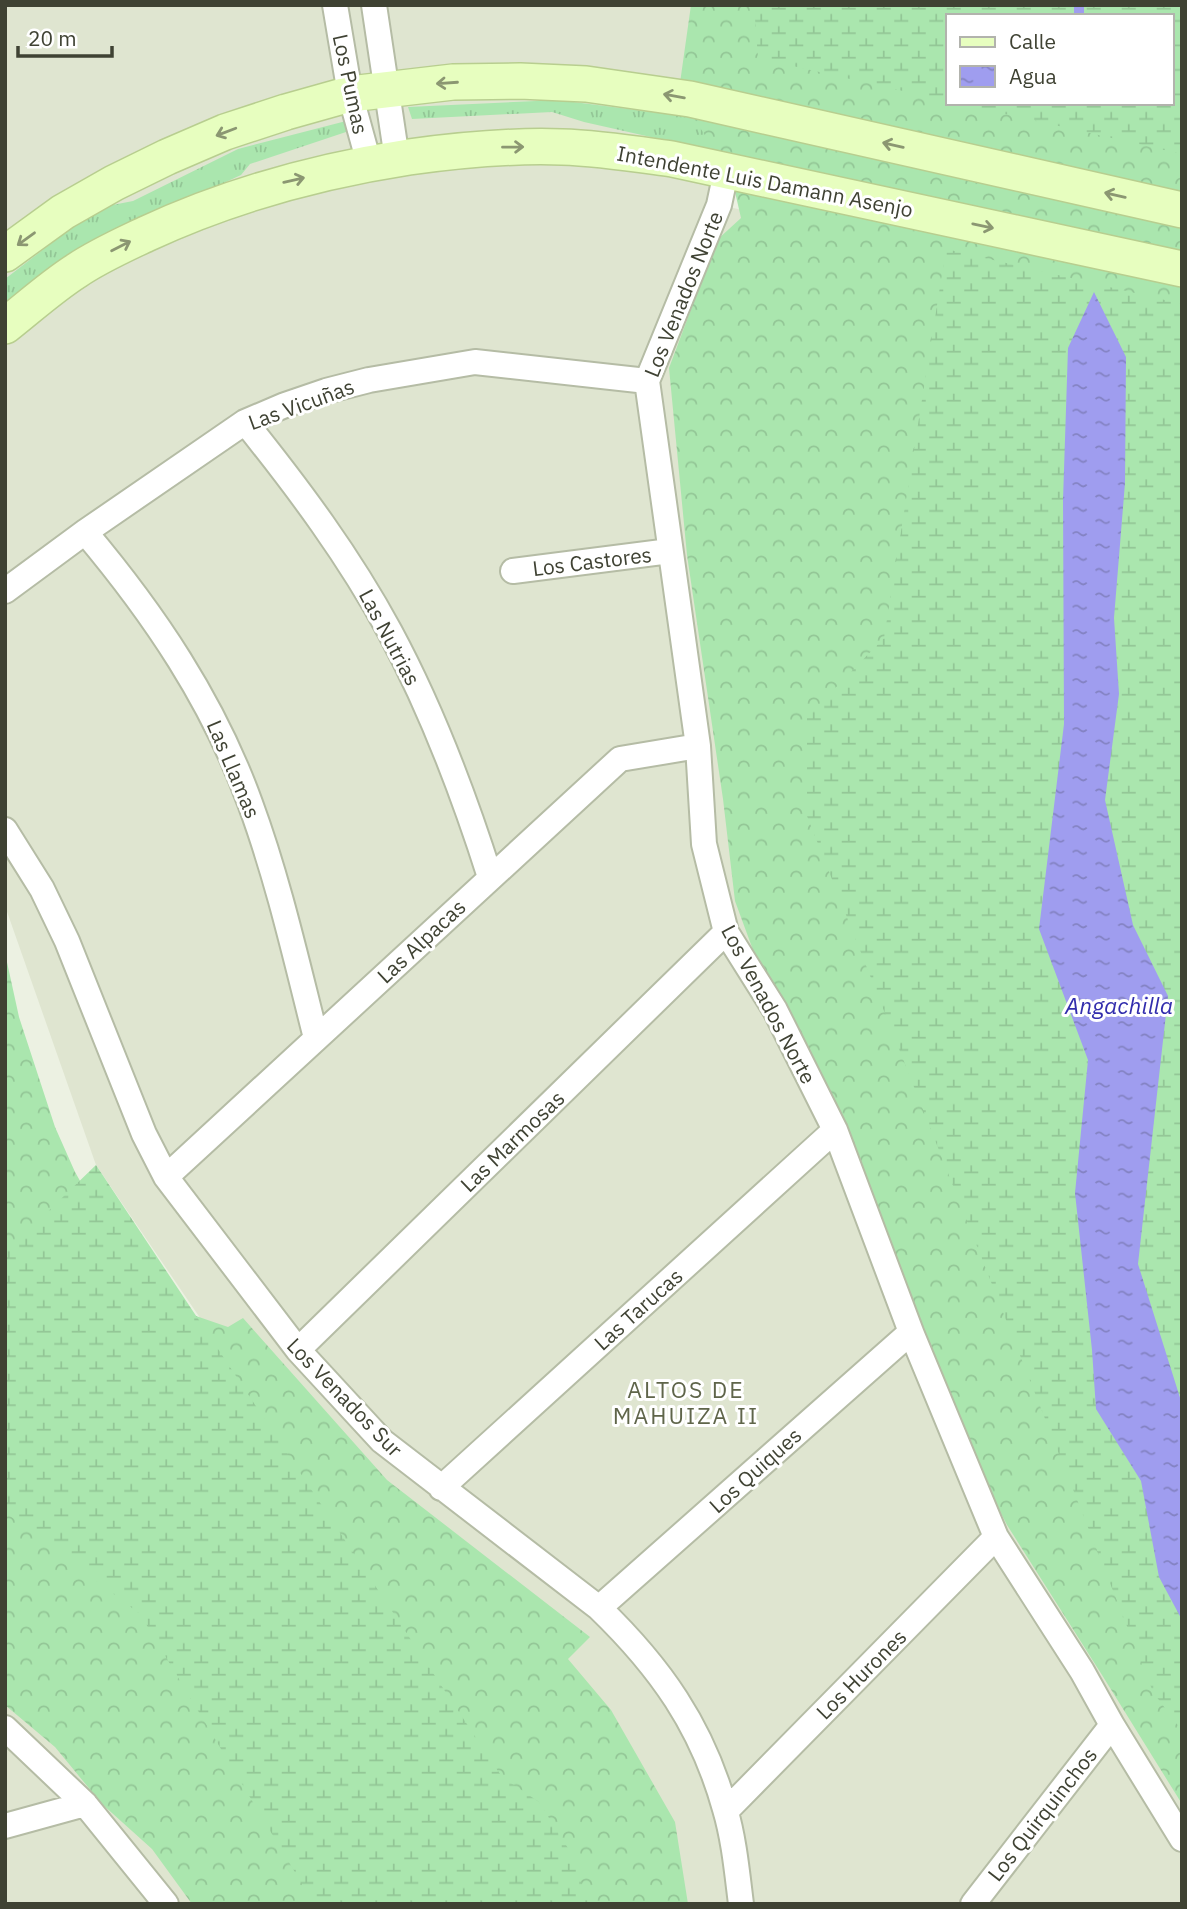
<svg xmlns="http://www.w3.org/2000/svg" width="1187" height="1909" viewBox="0 0 1187 1909" font-family="'IBM Plex Sans',sans-serif">
<style>
.residential{fill:#dfe5d0}
.grass{fill:url(#grass-tufts)}
.forest{fill:url(#forest-crowns);fill-rule:evenodd}
.wetland{fill:url(#wetland-marsh)}
.water{fill:url(#water-ripples)}
.lines{fill:none;stroke-linecap:round;stroke-linejoin:round}
.stream{stroke:#9f9def;stroke-width:10}
.street-casing{stroke:#b5bca5;stroke-width:28}
.secondary-casing{stroke:#b8ce8f;stroke-width:38}
.street{stroke:#fff;stroke-width:24}
.secondary{stroke:#e7febf;stroke-width:35}
.oneway{stroke:#8b9772}
.labels{text-anchor:middle;dominant-baseline:central;stroke-width:6;stroke-linejoin:round;paint-order:stroke}
.street-label{font-size:21px;fill:#3f4233;stroke:#fff}
.water-label{font-size:23px;font-style:italic;fill:#322dad;stroke:#fff}
.neighbourhood-label{font-size:23px;letter-spacing:2px;fill:#5f654a;stroke:#fff}
</style>
<defs>
<pattern id="grass-tufts" width="24" height="20" patternUnits="userSpaceOnUse" patternTransform="scale(1.75)"><rect width="24" height="20" fill="#aae6ae"/><path d="M3 7l-1-3M5 7V3M7 7l1-3M15 17l-1-3M17 17v-4M19 17l1-3" fill="none" stroke="#93c696"/></pattern>
<pattern id="forest-crowns" width="20" height="18" patternUnits="userSpaceOnUse" patternTransform="scale(1.75)"><rect width="20" height="18" fill="#aae6ae"/><path d="M2 6a3 3 0 1 1 6 0M12 15a3 3 0 1 1 6 0" fill="none" stroke="#93c696"/></pattern>
<pattern id="wetland-marsh" width="20" height="14" patternUnits="userSpaceOnUse" patternTransform="scale(1.75)"><rect width="20" height="14" fill="#aae6ae"/><path d="M1 5h8M5 5V1M11 12h8M15 12V8" fill="none" stroke="#93c696"/></pattern>
<pattern id="water-ripples" width="26" height="14" patternUnits="userSpaceOnUse" patternTransform="scale(1.75)"><rect width="26" height="14" fill="#9f9def"/><path d="M2 4q2-2 4 0t4 0M15 11q2-2 4 0t4 0" fill="none" stroke="#8382c2"/></pattern>
</defs>
<rect width="100%" height="100%" fill="#ecf1e2"/>
<path class="residential" d="M 5,5 L 754,5 L 719,205 L 800,222 L 1182,1731 L 1182,1904 L 589,1904 L 213,1337 L 96,1165 L 5,906 Z
M 5,1630 L 251,1904 L 5,1904 Z"/>
<path class="grass" d="M 558,100 L 699,118 L 846,181 L 584,122 L 552,112 L 412,119 L 408,107 Z
M 350,120 L 349,131 L 250,164 L 241,175 L 176,205 L 5,312 L 5,279 L 97,208 L 133,201 L 238,149 Z"/>
<path class="forest" d="M 691,5 L 1182,5 L 1182,1804 L 1102,1675 L 1007,1525 L 985,1482 L 840,1133 L 753,950 L 735,901 L 723,799 L 687,555 L 669,368 L 717,240 L 741,218 L 730,170 L 678,97 ZM 947,16 L 1171,16 L 1171,103 L 947,103 Z
M 5,953 L 19,1017 L 55,1127 L 75,1172 L 112,1237 L 167,1306 L 228,1327 L 243,1318 L 387,1480 L 590,1637 L 568,1659 L 611,1710 L 675,1822 L 688,1904 L 192,1904 L 152,1849 L 102,1804 L 55,1747 L 5,1705 Z"/>
<path class="wetland" d="M 754,5 L 1182,5 L 1182,154 L 957,103 L 1171,103 L 1171,16 L 947,16 L 947,101 L 758,58 Z
M 946,249 L 1182,304 L 1182,1731 L 1153,1692 L 807,816 L 807,717 L 884,638 Z
M 96,1165 L 502,1777 L 539,1802 L 571,1853 L 589,1904 L 314,1904 L 140,1614 L 5,1512 L 5,1253 Z"/>
<path class="water" d="M 1094,292 L 1126,357 L 1125,483 L 1114,618 L 1119,694 L 1105,800 L 1133,925 L 1168,996 L 1138,1264 L 1182,1404 L 1182,1620 L 1159,1577 L 1141,1481 L 1096,1409 L 1092,1350 L 1075,1193 L 1088,1060 L 1039,929 L 1064,724 L 1063,500 L 1068,348 Z"/>
<g class="lines">
<path class="stream" d="M 1079,5 L 1079,16"/>
<g class="street-casing">
<path id="street" d="M 335,5 L 350,94 L 369,163
M 374,5 L 397,159
M 726,172 L 719,205 L 647,381 L 698,746 L 704,844 L 726,932 L 775,1010 L 835,1130 L 911,1332 L 996,1537 L 1082,1671 L 1112,1725 L 1182,1839
M 245,422 C 298,488 349,556 390,632 C 432,710 463,792 490,877
M 85,532 C 154,614 213,701 250,803 C 278,879 296,959 316,1038
M 513,571 L 670,551
M 5,591 L 85,532 L 245,422 L 285,405 L 326,391 L 369,380 L 475,362 L 647,381
M 5,830 L 42,889 L 67,941 L 144,1134 L 166,1177 L 298,1350 L 382,1441 L 599,1608 C 660,1667 702,1726 725,1809 C 734,1839 737,1872 741,1904
M 166,1177 L 620,759 L 698,746
M 298,1350 L 726,932
M 441,1488 L 835,1130
M 599,1608 L 911,1332
M 5,1728 L 85,1804 L 166,1904
M 726,1811 L 996,1537
M 5,1826 L 85,1804
M 973,1904 L 1112,1725"/>
</g>
<g class="secondary-casing">
<path id="secondary" d="M 5,254 L 63,212 L 114,183 L 167,157 L 225,132 L 286,112 L 350,94 L 453,82 L 520,81 L 586,84 L 690,99 L 1182,210
M 5,326 C 28,308 51,287 76,271 C 98,256 123,245 146,234 C 230,195 318,171 409,157 C 460,150 510,145 562,147 C 599,148 636,154 672,159 L 1182,269"/>
</g>
<use href="#street" class="street"/>
<use href="#secondary" class="secondary"/>
</g>
<defs><path id="oneway-shaft" d="M-6 0H5M1.5-3L5.5 0L1.5 3" fill="none" stroke-width="1.6" stroke-linecap="round" stroke-linejoin="round" transform="scale(1.75)"/></defs>
<g class="oneway">
<use href="#oneway-shaft" transform="translate(447 83) rotate(176)"/>
<use href="#oneway-shaft" transform="translate(674 96) rotate(-170)"/>
<use href="#oneway-shaft" transform="translate(226 132) rotate(159)"/>
<use href="#oneway-shaft" transform="translate(893 145) rotate(-167)"/>
<use href="#oneway-shaft" transform="translate(513 147) rotate(-1)"/>
<use href="#oneway-shaft" transform="translate(294 180) rotate(-13)"/>
<use href="#oneway-shaft" transform="translate(1115 195) rotate(-167)"/>
<use href="#oneway-shaft" transform="translate(983 226) rotate(12)"/>
<use href="#oneway-shaft" transform="translate(26 239) rotate(144)"/>
<use href="#oneway-shaft" transform="translate(121 246) rotate(-27)"/>
</g>
<g class="labels">
<g class="street-label">
<text transform="translate(351 84) rotate(78)">Los Pumas</text>
<text transform="translate(765 181) rotate(11)">Intendente Luis Damann Asenjo</text>
<text transform="translate(683 294) rotate(-68)">Los Venados Norte</text>
<text transform="translate(301 404) rotate(-20)">Las Vicuñas</text>
<text transform="translate(592 561) rotate(-7)">Los Castores</text>
<text transform="translate(390 637) rotate(62)">Las Nutrias</text>
<text transform="translate(234 769) rotate(67)">Las Llamas</text>
<text transform="translate(421 941) rotate(-43)">Las Alpacas</text>
<text transform="translate(769 1004) rotate(62)">Los Venados Norte</text>
<text transform="translate(512 1141) rotate(-44)">Las Marmosas</text>
<text transform="translate(638 1309) rotate(-42)">Las Tarucas</text>
<text transform="translate(345 1397) rotate(46)">Los Venados Sur</text>
<text transform="translate(755 1470) rotate(-42)">Los Quiques</text>
<text transform="translate(861 1674) rotate(-45)">Los Hurones</text>
<text transform="translate(1042 1814) rotate(-52)">Los Quirquinchos</text>
</g>
<g class="water-label">
<text x="1119" y="1005">Angachilla</text>
</g>
<g class="neighbourhood-label">
<text x="686" y="1389">ALTOS DE<tspan x="686" dy="26">MAHUIZA II</tspan></text>
</g>
</g>
<rect width="1187" height="1909" fill="none" stroke="#3f4233" stroke-width="14"/>
<rect x="946" y="14" width="228" height="91" fill="#ffffff" stroke="#b2b3ad" stroke-width="2"/>
<rect x="960" y="37" width="35" height="10" fill="#e7febf" stroke="#b2b3ad" stroke-width="2"/>
<text x="1009" y="49" font-size="21" fill="#3f4233">Calle</text>
<rect x="960" y="66" width="35" height="21" fill="url(#water-ripples)" stroke="#b2b3ad" stroke-width="2"/>
<text x="1009" y="84" font-size="21" fill="#3f4233">Agua</text>
<path d="M18 46v10h94v-10" fill="none" stroke="#3f4233" stroke-width="3.5"/>
<text x="28" y="46" font-size="21" fill="#3f4233" stroke="#ffffff" stroke-width="5" paint-order="stroke">20 m</text>
</svg>
